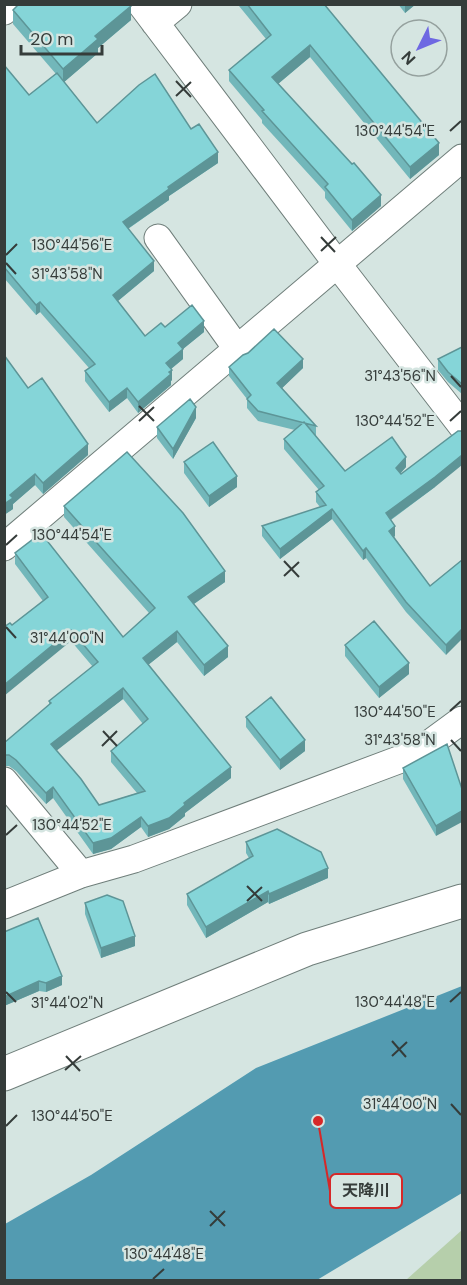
<svg xmlns="http://www.w3.org/2000/svg" width="467" height="1285" viewBox="0 0 467 1285" font-family="'DM Sans','Noto Sans JP',sans-serif">
<style>
.green{fill:#b6cfab}
.water{fill:#539bb1}
.lines{fill:none;stroke-linecap:round;stroke-linejoin:round}
.minor-casing{stroke:#6f7e7a;stroke-width:29}
.tertiary-casing{stroke:#6f7e7a;stroke-width:35}
.minor{stroke:#fff;stroke-width:27}
.tertiary{stroke:#fff;stroke-width:33}
.wall{fill:#72b7ba;fill-rule:evenodd}
.shaded-wall{fill:#5d9597}
.building{fill:#85d5d8;stroke:#5d9597;stroke-width:1.5;fill-rule:evenodd}
.ticks{fill:none;stroke:#353c3a;stroke-width:2}
.ticks-label{font-size:15px;text-anchor:middle;fill:#353c3a;stroke:#d5e5e1;stroke-width:5;stroke-linejoin:round;paint-order:stroke}
.leader{fill:none;stroke:#d62828;stroke-width:2}
.callout-dot{fill:#d62828;stroke:#d5e5e1;stroke-width:2}
.callout{fill:#d5e5e1;stroke:#d62828;stroke-width:2}
.callout-label{font-size:16px;text-anchor:middle;font-weight:bold;fill:#353c3a}
</style>
<rect width="100%" height="100%" fill="#d5e5e1"/>
<path class="green" d="M 462,1230 L 462,1280 L 406,1280 Z"/>
<path class="water" d="M 462,986 L 462,1193 L 317,1280 L 5,1280 L 5,1224 L 91,1175 L 256,1068 Z"/>
<g class="lines">
<g class="minor-casing">
<path id="minor" d="M 141,4 L 338,265 L 462,426
M 4,11 L 12,4
M 155,23 L 178,4
M 158,238 L 238,350
M 4,547 L 462,158
M 4,781 L 81,874
M 4,905 L 81,874 L 134,859 L 417,753 L 462,720"/>
</g>
<g class="tertiary-casing">
<path id="tertiary" d="M 4,1074 L 307,949 L 462,901"/>
</g>
<use href="#minor" class="minor"/>
<use href="#tertiary" class="tertiary"/>
</g>
<path class="wall" d="M 239,4 L 324,4 L 439,155 L 410,179 L 310,57 L 278,84 L 381,206 L 352,231 L 325,198 L 325,192 L 262,123 L 262,120 L 229,81 L 229,70 L 266,39 L 239,6 Z
M 398,4 L 416,4 L 405,13 Z
M 13,10 L 131,20 L 98,48 L 98,53 L 64,82 L 97,123 L 191,129 L 218,163 L 169,196 L 169,200 L 128,229 L 154,271 L 118,301 L 145,336 L 165,327 L 204,332 L 183,349 L 183,359 L 171,369 L 172,380 L 171,381 L 171,385 L 138,413 L 127,398 L 109,412 L 85,381 L 85,371 L 89,368 L 40,312 L 36,315 L 4,278 L 4,65 L 29,95 L 56,74 L 13,24 Z
M 462,347 L 462,394 L 448,382 L 438,370 L 438,359 Z
M 229,367 L 303,368 L 282,388 L 316,426 L 316,435 L 314,435 L 345,471 L 406,467 L 401,473 L 435,487 L 391,520 L 395,536 L 394,537 L 430,586 L 462,560 L 446,655 L 406,612 L 366,558 L 363,560 L 332,519 L 280,559 L 262,536 L 262,526 L 320,507 L 316,502 L 316,492 L 319,490 L 284,449 L 284,439 L 295,430 L 258,421 L 247,408 L 247,399 L 229,376 Z
M 28,388 L 88,455 L 43,494 L 35,485 L 13,504 L 13,509 L 4,515 Z
M 196,418 L 173,459 L 157,438 L 157,427 Z
M 184,462 L 237,487 L 209,507 L 184,473 Z
M 64,506 L 225,582 L 194,604 L 228,657 L 204,676 L 177,642 L 148,665 L 231,778 L 185,813 L 185,816 L 169,829 L 148,837 L 141,827 L 111,849 L 93,854 L 53,798 L 46,804 L 16,771 L 9,766 L 4,766 L 4,743 L 49,705 L 49,701 L 93,667 L 71,641 L 12,625 L 43,601 L 15,564 L 15,553 L 123,637 L 149,613 L 64,517 ZM 123,699 L 143,724 L 111,751 L 111,762 L 137,793 L 99,805 L 56,750 Z
M 345,645 L 409,674 L 379,698 L 345,656 Z
M 246,717 L 305,751 L 280,770 L 246,727 Z
M 447,744 L 436,836 L 403,779 L 403,768 Z
M 246,842 L 328,878 L 269,904 L 268,902 L 206,938 L 187,905 L 187,894 L 249,858 L 246,853 Z
M 85,903 L 135,946 L 101,958 L 85,914 Z
M 4,932 L 62,985 L 46,992 L 39,991 L 4,1006 Z"/>
<path class="shaded-wall" d="M 405,4 L 416,4 L 405,13 Z
M 131,6 L 131,20 L 98,48 L 98,53 L 63,83 L 63,69 L 95,36 Z
M 310,45 L 310,57 L 272,89 L 272,77 Z
M 439,143 L 439,155 L 410,179 L 410,167 Z
M 218,152 L 218,163 L 169,196 L 169,200 L 123,232 L 123,222 L 168,187 Z
M 381,195 L 381,206 L 352,231 L 352,220 Z
M 154,261 L 154,271 L 113,305 L 113,295 Z
M 40,302 L 40,312 L 36,315 L 36,305 Z
M 204,321 L 204,332 L 183,349 L 183,359 L 166,373 L 166,363 L 178,343 Z
M 303,359 L 303,368 L 277,393 L 277,383 Z
M 172,370 L 172,380 L 171,381 L 171,385 L 138,413 L 138,402 Z
M 127,388 L 127,398 L 109,412 L 109,402 Z
M 196,407 L 196,418 L 173,459 L 173,449 Z
M 88,444 L 88,455 L 43,494 L 43,483 Z
M 462,455 L 462,465 L 435,487 L 386,523 L 386,513 Z
M 406,457 L 406,467 L 396,478 L 396,468 Z
M 35,474 L 35,485 L 13,504 L 13,509 L 4,515 L 4,504 L 10,495 Z
M 237,476 L 237,487 L 209,507 L 209,496 Z
M 332,509 L 332,519 L 280,559 L 280,549 Z
M 395,526 L 395,536 L 389,541 L 389,531 Z
M 366,548 L 366,558 L 363,560 L 363,551 Z
M 225,571 L 225,582 L 188,608 L 188,597 Z
M 462,629 L 462,639 L 446,655 L 446,645 Z
M 71,630 L 71,641 L 4,696 L 4,685 Z
M 177,631 L 177,642 L 143,669 L 143,658 Z
M 228,646 L 228,657 L 204,676 L 204,665 Z
M 409,663 L 409,674 L 379,698 L 379,687 Z
M 123,688 L 123,699 L 51,755 L 51,744 Z
M 305,740 L 305,751 L 280,770 L 280,760 Z
M 231,767 L 231,778 L 185,813 L 185,816 L 169,829 L 148,837 L 148,826 L 184,803 Z
M 53,787 L 53,798 L 46,804 L 46,793 Z
M 462,811 L 462,822 L 436,836 L 436,826 Z
M 141,817 L 141,827 L 111,849 L 93,854 L 93,843 Z
M 328,868 L 328,878 L 269,904 L 269,894 Z
M 268,891 L 268,902 L 206,938 L 206,927 Z
M 135,936 L 135,946 L 101,958 L 101,948 Z
M 62,976 L 62,985 L 46,992 L 46,983 Z
M 39,981 L 39,991 L 4,1006 L 4,997 Z"/>
<path class="building" d="M 19,4 L 130,4 L 131,6 L 95,36 L 98,39 L 63,69 L 13,10 Z
M 247,4 L 324,4 L 439,143 L 410,167 L 310,45 L 272,77 L 352,164 L 354,163 L 381,195 L 352,220 L 325,187 L 328,184 L 262,111 L 264,110 L 229,70 L 271,35 Z
M 4,65 L 29,95 L 57,73 L 97,123 L 139,85 L 155,74 L 191,129 L 199,124 L 218,152 L 168,187 L 169,189 L 123,222 L 154,261 L 113,295 L 145,336 L 161,323 L 165,327 L 192,305 L 204,321 L 178,343 L 183,349 L 166,363 L 172,370 L 169,372 L 171,374 L 138,402 L 127,388 L 109,402 L 85,371 L 95,364 L 40,302 L 36,305 L 4,267 Z
M 274,329 L 303,359 L 277,383 L 316,426 L 258,411 L 247,399 L 251,395 L 229,367 L 243,355 L 248,353 Z
M 462,347 L 462,384 L 448,372 L 438,359 Z
M 4,355 L 28,388 L 42,378 L 88,444 L 43,483 L 35,474 L 10,495 L 13,498 L 4,504 Z
M 190,399 L 196,407 L 173,449 L 157,427 Z
M 304,422 L 345,471 L 392,437 L 406,457 L 396,468 L 401,474 L 458,431 L 462,431 L 462,455 L 435,477 L 386,513 L 395,526 L 389,531 L 430,586 L 462,560 L 462,629 L 446,645 L 406,602 L 366,548 L 363,551 L 332,509 L 280,549 L 262,526 L 326,505 L 316,492 L 324,486 L 284,439 Z
M 213,442 L 237,476 L 209,496 L 184,462 Z
M 127,452 L 183,513 L 225,571 L 188,597 L 228,646 L 204,665 L 177,631 L 143,658 L 231,767 L 184,803 L 185,805 L 169,818 L 148,826 L 141,817 L 111,838 L 93,843 L 53,787 L 46,793 L 16,760 L 9,755 L 4,755 L 4,743 L 51,703 L 49,701 L 98,662 L 71,630 L 4,685 L 4,627 L 10,623 L 12,625 L 48,597 L 15,553 L 41,533 L 123,637 L 155,608 L 64,506 ZM 123,688 L 148,719 L 111,751 L 145,791 L 99,805 L 81,779 L 51,744 Z
M 374,621 L 409,663 L 379,687 L 345,645 Z
M 271,697 L 305,740 L 280,760 L 246,717 Z
M 447,744 L 462,789 L 462,811 L 436,826 L 403,768 Z
M 277,829 L 321,852 L 328,868 L 269,894 L 268,891 L 206,927 L 187,894 L 253,856 L 246,842 Z
M 107,895 L 123,901 L 135,936 L 101,948 L 85,903 Z
M 38,918 L 62,976 L 46,983 L 39,981 L 4,997 L 4,932 Z"/>
<path class="ticks" d="M 176,81 L 191,97M 176,96 L 191,82M 450,131 L 461,121M 321,237 L 335,252M 321,251 L 336,237M 6,255 L 17,244M 6,263 L 16,274M 451,376 L 461,387M 139,406 L 154,421M 139,421 L 154,407M 450,421 L 461,411M 6,545 L 17,535M 284,561 L 299,577M 284,576 L 299,562M 6,627 L 16,638M 450,711 L 461,701M 103,731 L 117,746M 451,740 L 461,751M 102,746 L 117,731M 6,835 L 17,825M 247,886 L 262,901M 247,901 L 262,887M 6,992 L 16,1002M 450,1002 L 461,992M 392,1041 L 406,1057M 66,1056 L 80,1071M 392,1056 L 407,1042M 65,1070 L 81,1056M 451,1104 L 461,1115M 6,1126 L 17,1115M 210,1211 L 225,1226M 210,1226 L 225,1211M 153,1279 L 164,1269"/>
<g class="ticks-label">
<text x="395" y="136">130°44'54"E</text>
<text x="72" y="250">130°44'56"E</text>
<text x="67" y="279">31°43'58"N</text>
<text x="400" y="381">31°43'56"N</text>
<text x="395" y="426">130°44'52"E</text>
<text x="72" y="540">130°44'54"E</text>
<text x="67" y="643">31°44'00"N</text>
<text x="395" y="717">130°44'50"E</text>
<text x="400" y="745">31°43'58"N</text>
<text x="72" y="830">130°44'52"E</text>
<text x="395" y="1007">130°44'48"E</text>
<text x="67" y="1008">31°44'02"N</text>
<text x="400" y="1109">31°44'00"N</text>
<text x="72" y="1121">130°44'50"E</text>
<text x="164" y="1259">130°44'48"E</text>
</g>
<path class="leader" d="M318 1121L330 1191"/>
<circle class="callout-dot" cx="318" cy="1121" r="6"/>
<rect class="callout" x="330" y="1174" width="72" height="34" rx="6"/>
<g class="callout-label">
<text x="366" y="1196">天降川</text>
</g>
<rect width="467" height="1285" fill="none" stroke="#353c3a" stroke-width="12"/>
<g transform="translate(419 48) rotate(227)"><circle r="28" fill="#d5e5e1" stroke="#95a19e" stroke-width="1.5"/>
<path d="M0-4.5L10 22L0 15L-10 22Z" fill="#6e68e2"/>
<text y="-9" font-size="16" font-weight="bold" text-anchor="middle" fill="#353c3a">N</text>
</g>
<path d="M21 45v9h81v-9" fill="none" stroke="#353c3a" stroke-width="3"/>
<text x="30" y="45" font-size="18" fill="#353c3a" stroke="#d5e5e1" stroke-width="4.5" paint-order="stroke">20 m</text>
</svg>
